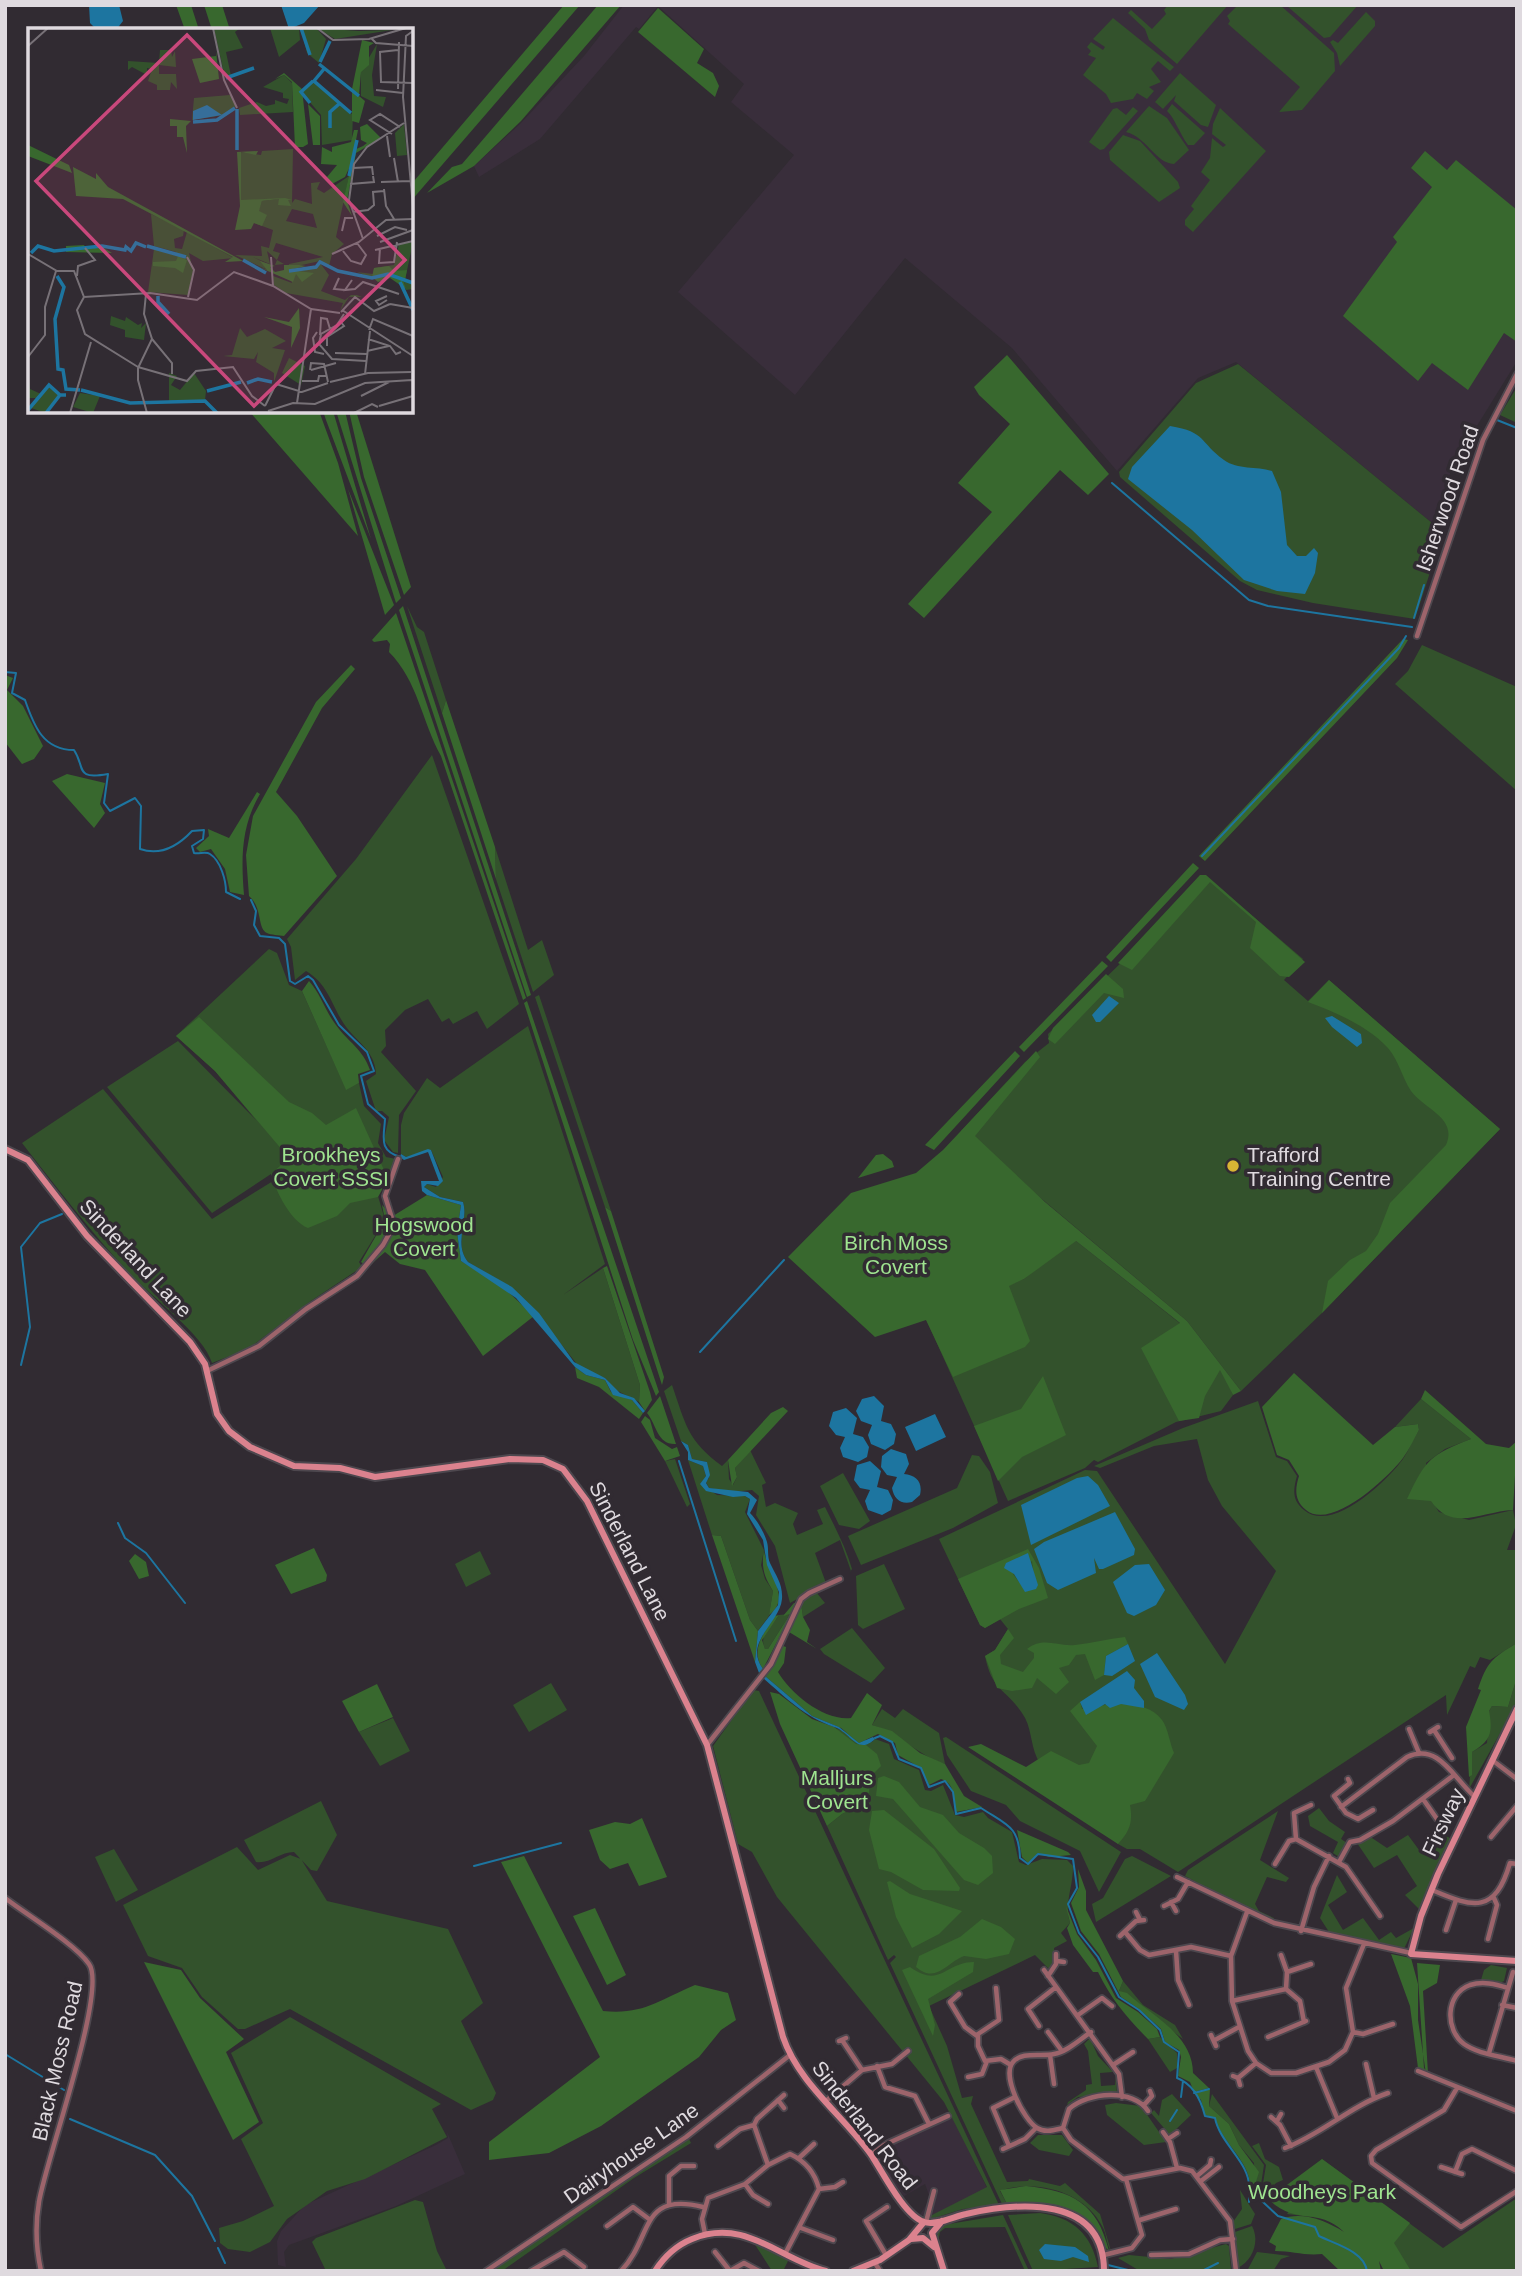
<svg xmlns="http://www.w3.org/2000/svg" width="1522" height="2276" viewBox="0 0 1522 2276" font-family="Helvetica,sans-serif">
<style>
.built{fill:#392e3b}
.green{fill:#33522c}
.forest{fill:#38682e;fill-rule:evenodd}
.water{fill:#1d75a0}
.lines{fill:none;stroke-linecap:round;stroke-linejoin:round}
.stream{stroke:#1d75a0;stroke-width:2}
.street-casing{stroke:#4d474e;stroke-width:8}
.secondary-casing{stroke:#4d474e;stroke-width:10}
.street{stroke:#9d646b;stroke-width:4.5}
.secondary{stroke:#db828e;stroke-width:6}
.poi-dot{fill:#d8b434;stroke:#312b32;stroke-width:2.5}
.labels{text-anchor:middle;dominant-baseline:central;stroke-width:7;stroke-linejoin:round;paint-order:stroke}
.street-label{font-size:21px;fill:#dfdadf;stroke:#312b32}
.park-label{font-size:21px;fill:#9fe490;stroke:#312b32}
.poi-label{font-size:21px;fill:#dfdadf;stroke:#312b32;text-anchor:start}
.inset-river{fill:none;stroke:#1d75a0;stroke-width:3.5}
.inset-road{fill:none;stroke:#777177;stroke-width:2}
.view{fill:#c9487c;fill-opacity:0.15;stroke:#c9487c;stroke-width:3.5}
.inset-edge{fill:none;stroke:#dfdadf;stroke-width:3.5}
</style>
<rect width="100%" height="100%" fill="#312b32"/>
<path class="built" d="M 624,5 L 1517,5 L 1517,361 L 1451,468 L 1444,509 L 1432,523 L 1236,362 L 1198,378 L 1117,471 L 1012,348 L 905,258 L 795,395 L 678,292 L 794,155 L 731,102 L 744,84 L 658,6 L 639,29 L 636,27 L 540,139 L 479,177 L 474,166 L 521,123 L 584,56 Z
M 952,2115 L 987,2188 L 933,2215 L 920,2215 L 930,2198 L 925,2184 L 904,2196 L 885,2172 L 877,2152 Z
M 447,2132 L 465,2174 L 396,2206 L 289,2245 L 284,2252 L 286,2267 L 278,2265 L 277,2241 L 281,2231 L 305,2205 L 436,2145 L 448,2138 Z"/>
<path class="green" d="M 1168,5 L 1228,5 L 1177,64 L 1149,40 L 1145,29 L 1128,13 L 1131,10 L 1152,29 L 1166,14 L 1164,10 Z
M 1238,5 L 1280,5 L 1334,53 L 1335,71 L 1302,110 L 1279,112 L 1300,87 L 1228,24 L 1230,21 L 1227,16 Z
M 1358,5 L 1330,37 L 1324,38 L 1287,6 Z
M 1366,12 L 1375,21 L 1375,26 L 1340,66 L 1337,53 L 1330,42 L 1333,40 L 1338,43 Z
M 1113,18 L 1174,67 L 1170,71 L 1158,61 L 1151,69 L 1161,82 L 1149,87 L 1154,91 L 1147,99 L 1137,93 L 1133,99 L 1111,103 L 1106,94 L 1083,75 L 1096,58 L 1088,55 L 1091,51 L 1087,47 L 1091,42 L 1103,50 L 1105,47 L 1093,39 Z
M 1180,73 L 1216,105 L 1208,127 L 1201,125 L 1174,101 L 1176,95 L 1163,109 L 1155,102 Z
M 1172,104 L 1205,133 L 1194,145 L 1188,145 C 1180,134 1174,117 1167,111 Z
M 1149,106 L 1167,118 L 1189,150 L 1174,164 C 1155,163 1148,138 1126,132 Z
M 1133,107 L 1138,111 L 1104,149 L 1100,150 L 1089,142 L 1113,109 L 1117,108 L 1126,115 Z
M 1220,108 L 1266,151 L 1193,232 L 1185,225 L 1185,220 L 1194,209 L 1191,206 L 1210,180 L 1201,172 L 1210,158 L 1212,138 L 1223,147 L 1226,145 L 1212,134 L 1213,124 Z
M 1123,135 L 1140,141 L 1178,182 L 1180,188 L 1159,202 L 1110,160 L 1109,152 Z
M 1238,364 L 1443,532 L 1415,619 L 1313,603 L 1257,590 L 1240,581 L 1120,477 L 1119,472 L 1196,383 Z
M 1517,387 L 1517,423 L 1500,415 Z
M 407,606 L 417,627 L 424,632 L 446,700 L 442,713 Z
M 1422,645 L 1517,687 L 1517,791 L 1395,684 L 1408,671 Z
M 432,755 L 519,1004 L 487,1029 L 477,1011 L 453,1024 L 449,1018 L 442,1022 L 428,999 L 405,1010 L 385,1030 L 386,1046 L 381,1052 L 416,1091 L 399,1115 L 398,1153 L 393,1152 L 384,1140 L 389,1117 L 382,1111 L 376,1111 L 366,1081 L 376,1074 C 375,1050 356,1042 344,1024 C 331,1004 328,984 306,971 L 295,980 L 291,947 L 287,939 L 356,859 Z
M 495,847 L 528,950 L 542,940 L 554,975 L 533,992 L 496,879 Z
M 1208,878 L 1303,959 L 1284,980 L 1308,1001 L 1329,980 L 1500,1129 L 1322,1313 L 1241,1391 L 1187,1321 L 961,1131 L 1025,1062 L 1049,1043 L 1048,1034 Z
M 269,949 L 277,953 L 289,985 L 302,991 L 346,1089 L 359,1083 L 364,1106 L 381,1124 L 378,1143 L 386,1157 L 396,1159 L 378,1196 L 385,1220 L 359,1262 L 362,1267 L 311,1301 L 248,1349 L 212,1363 C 204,1335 151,1297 129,1273 C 91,1232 57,1188 22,1143 L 103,1089 L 212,1219 L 273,1181 L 271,1174 L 212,1213 L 107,1087 L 178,1041 L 256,1120 L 215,1071 L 176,1036 Z
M 539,995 L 611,1211 L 605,1207 L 535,997 Z
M 528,1026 L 605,1264 L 563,1295 L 603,1268 L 640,1385 L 639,1402 L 614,1389 L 605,1378 L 580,1368 L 538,1315 L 507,1285 L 468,1262 C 453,1243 469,1221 463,1202 L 440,1197 L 424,1187 L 427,1184 L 436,1187 L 443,1177 L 431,1150 L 406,1157 L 401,1154 L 401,1125 L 404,1113 L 427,1078 L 440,1088 Z
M 1071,1241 L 1076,1241 L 1196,1336 L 1221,1369 L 1233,1395 L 1221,1411 L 1176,1422 L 1098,1462 L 1094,1460 L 1085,1468 L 1008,1501 L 926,1319 L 1024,1279 Z
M 672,1385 C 686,1425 687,1440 722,1466 L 728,1460 L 729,1479 L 733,1485 L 737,1477 L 735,1468 L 750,1450 L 766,1483 L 762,1485 L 766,1507 L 775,1503 L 798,1513 L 793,1524 L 797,1535 L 823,1524 L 817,1510 L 825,1507 C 835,1527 846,1548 852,1569 L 849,1574 L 851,1571 L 840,1540 L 815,1553 L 826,1583 L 790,1603 L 775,1546 L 756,1515 L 759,1496 L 752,1490 L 733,1492 L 709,1488 L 706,1482 L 709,1478 L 707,1462 L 692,1459 L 688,1445 L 681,1441 L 664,1391 Z
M 1421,1399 L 1471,1439 L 1445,1449 L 1426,1463 L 1432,1501 L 1439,1512 L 1469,1520 L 1513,1510 L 1516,1525 L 1507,1550 L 1517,1550 L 1517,1643 L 1490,1660 L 1480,1657 L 1475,1668 L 1470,1666 L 1447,1715 L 1446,1695 L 1178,1872 L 1140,1849 L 1127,1849 L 1118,1844 C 1102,1827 1045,1775 1037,1758 C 1030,1743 1032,1727 1022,1713 C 1005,1688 992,1691 985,1656 L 995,1650 L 1008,1629 L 1000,1619 L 985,1628 L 980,1625 L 939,1539 L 1085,1470 L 1097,1471 L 1225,1664 L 1276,1571 L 1222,1506 L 1208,1480 L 1197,1439 L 1154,1446 L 1100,1468 L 1094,1466 L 1183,1428 L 1258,1401 L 1276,1457 L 1287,1461 L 1297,1476 C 1293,1490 1292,1500 1304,1510 C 1332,1534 1387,1481 1403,1459 C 1409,1450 1413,1439 1419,1430 L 1418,1424 L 1395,1427 Z
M 972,1455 L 979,1456 L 990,1472 L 998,1503 L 953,1528 L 861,1565 L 848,1536 L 957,1488 Z
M 675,1459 L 690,1504 L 687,1507 L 665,1461 Z
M 688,1460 L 703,1466 L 706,1476 L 701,1484 L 717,1495 L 745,1496 L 750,1499 L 745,1512 L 764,1550 L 761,1565 L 765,1579 L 773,1591 L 769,1616 L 758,1631 L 750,1620 L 721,1536 L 712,1535 Z
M 843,1473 L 870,1521 L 859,1529 L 839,1525 L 820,1486 Z
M 480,1551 L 491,1574 L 466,1587 L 455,1564 Z
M 884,1564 L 905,1609 L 863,1629 L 858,1625 L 856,1576 Z
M 816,1592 L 825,1603 L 803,1617 L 801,1603 Z
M 790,1614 L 768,1649 L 765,1649 C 758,1633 772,1627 779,1615 Z
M 852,1628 L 885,1668 L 871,1683 L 824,1654 L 820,1649 Z
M 1517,1677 L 1517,1703 L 1469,1789 L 1472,1752 L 1487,1743 L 1489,1711 L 1492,1706 L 1508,1707 Z
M 551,1683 L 567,1710 L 529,1732 L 513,1705 Z
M 753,1690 L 759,1691 L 999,2205 L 963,2209 L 931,2219 L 930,2216 L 987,2187 L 944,2102 L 777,1897 L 752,1852 L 738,1844 L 713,1746 Z
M 882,1709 L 895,1718 L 903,1709 L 939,1733 L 945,1764 C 917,1755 899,1733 872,1725 Z
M 393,1718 L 410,1751 L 380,1766 L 359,1732 Z
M 830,1726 L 872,1742 L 875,1739 L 889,1744 L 894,1759 L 919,1770 L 925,1790 L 931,1791 L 943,1785 L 955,1815 L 964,1817 L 983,1812 L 988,1818 L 1012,1832 L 1019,1862 L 1026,1865 L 1042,1859 L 1067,1860 L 1073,1866 C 1073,1889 1064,1902 1070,1923 L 1061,1933 L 1067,1941 L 1054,1948 L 1055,1962 L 1050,1970 L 1035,1955 L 929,2006 L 947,2046 L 962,2098 L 973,2096 L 971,2104 L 1007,2182 L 1028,2181 L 1029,2179 L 1060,2186 L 1065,2183 L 1100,2214 L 1111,2251 C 1106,2244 1107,2234 1102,2226 C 1085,2192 1035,2178 1000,2191 L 1007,2204 L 1002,2204 L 890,1963 L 896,1957 L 894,1955 L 888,1960 L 827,1826 L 842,1814 L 867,1802 Z
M 946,1737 L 1121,1852 L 1099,1892 L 1080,1851 L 1020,1821 L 1006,1805 L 971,1791 L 947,1755 L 943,1738 Z
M 321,1801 L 337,1835 L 317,1871 L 311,1870 L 294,1852 C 280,1852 270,1864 256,1862 L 244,1840 Z
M 1319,1808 L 1329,1821 L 1345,1832 L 1341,1839 L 1347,1843 L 1339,1857 L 1333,1853 L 1338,1842 L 1310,1826 L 1308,1816 Z
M 1278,1811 L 1260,1860 L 1289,1878 L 1286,1882 L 1267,1877 L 1255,1904 L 1259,1911 L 1274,1918 L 1273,1921 L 1247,1910 L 1185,1876 L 1188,1870 Z
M 1408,1835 L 1422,1854 L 1446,1836 L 1452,1839 L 1420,1910 L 1405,1895 L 1417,1886 L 1397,1855 L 1374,1868 L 1357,1843 L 1369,1836 L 1387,1848 Z
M 237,1847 L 258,1870 L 290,1855 L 301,1859 L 327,1901 L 448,1929 L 483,2003 L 461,2021 L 496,2093 L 493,2100 L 471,2110 L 290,2009 L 245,2029 L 238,2029 L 202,1997 L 182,1968 L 148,1956 L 123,1905 Z
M 114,1849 L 138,1890 L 116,1902 L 95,1857 Z
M 1132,1856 L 1171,1876 L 1096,1922 L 1092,1904 L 1103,1898 L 1125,1859 Z
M 1337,1875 L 1347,1892 L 1328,1905 L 1343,1930 L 1363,1918 L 1379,1940 L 1391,1932 L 1396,1938 L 1414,1928 L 1403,1951 L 1331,1935 L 1320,1918 Z
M 1491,1965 L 1507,1968 L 1504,1981 L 1500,1983 L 1481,1980 L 1484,1970 Z
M 1123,1981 L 1143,2005 L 1175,2025 L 1183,2039 L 1119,1991 Z
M 290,2017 L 441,2104 L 432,2109 L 447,2137 L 365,2179 L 327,2191 L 287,2219 L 270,2242 L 250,2252 L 228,2249 L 220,2243 L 219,2228 L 243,2221 L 274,2206 L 241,2139 L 263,2123 L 231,2053 Z
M 1160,2037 L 1177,2053 L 1177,2068 L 1170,2072 L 1148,2039 Z
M 1090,2038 L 1098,2056 L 1113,2072 L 1100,2073 L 1101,2086 L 1115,2085 L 1116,2076 L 1117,2094 L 1078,2097 L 1067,2105 L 1068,2102 L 1086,2090 L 1086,2085 L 1092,2084 L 1088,2051 L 1084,2044 Z
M 1172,2094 L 1191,2115 L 1170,2135 L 1151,2113 L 1154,2110 L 1159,2116 L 1162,2100 Z
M 1212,2094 L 1264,2165 L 1260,2191 L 1264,2199 L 1262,2203 L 1255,2193 L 1254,2163 L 1239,2145 L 1229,2124 L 1209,2106 Z
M 1116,2103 L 1141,2106 L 1166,2142 L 1144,2145 L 1107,2115 L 1105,2105 Z
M 1038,2135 L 1062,2135 L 1073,2150 L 1069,2156 L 1039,2150 L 1030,2143 Z
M 689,2139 L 691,2143 L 634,2178 L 502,2271 L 495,2268 Z
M 1259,2143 L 1265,2159 L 1279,2167 L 1283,2180 L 1276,2183 L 1265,2196 L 1262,2190 L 1266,2165 L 1252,2146 Z
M 1322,2159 L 1443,2248 L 1517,2198 L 1517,2271 L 1384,2271 L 1380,2260 L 1329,2219 L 1287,2214 Z
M 1240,2190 L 1255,2214 L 1251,2224 L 1235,2229 L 1233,2222 L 1242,2209 Z
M 415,2200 L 423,2202 L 437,2251 L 447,2271 L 326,2271 L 312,2242 L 316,2238 Z
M 1040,2213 C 1073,2217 1092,2235 1098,2267 L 1033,2271 L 1008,2215 Z
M 1003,2215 L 1029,2271 L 1025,2271 L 1005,2227 L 945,2228 L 940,2232 L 938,2241 L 938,2231 L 943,2225 Z
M 1252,2226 C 1260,2241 1253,2260 1238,2268 L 1235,2232 Z
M 752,2240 L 790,2257 L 783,2271 L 772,2271 Z
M 1226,2244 L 1229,2246 L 1231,2270 L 1228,2271 L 1140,2271 L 1118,2258 L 1129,2255 L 1171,2259 Z
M 1257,2252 L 1290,2256 L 1281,2259 L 1273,2271 L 1247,2271 Z"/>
<path class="forest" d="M 176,5 L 191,5 L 199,30 L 185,30 Z
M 204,5 L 222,5 L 230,30 L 212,30 Z
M 564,5 L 580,5 L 411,201 L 411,179 L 414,181 Z
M 598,5 L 621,5 L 521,121 L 474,166 L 427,193 L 452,167 L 462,164 Z
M 658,8 L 704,49 L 697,63 L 713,73 L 719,86 L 715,97 L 638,32 Z
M 1425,151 L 1447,170 L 1456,160 L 1517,210 L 1517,342 L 1504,333 L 1468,390 L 1432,363 L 1418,381 L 1343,316 L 1397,242 L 1393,237 L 1432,187 L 1411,168 Z
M 1007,355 L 1109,474 L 1088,495 L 1060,470 L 924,618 L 908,604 L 992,512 L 958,483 L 1010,424 L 979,395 L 974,387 Z
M 249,411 L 319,411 L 338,463 L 358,536 Z
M 323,411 L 333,411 L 371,539 L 326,420 Z
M 336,411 L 345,411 L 361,478 L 401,598 L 396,603 Z
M 349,411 L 356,411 L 411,587 L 404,595 L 364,477 Z
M 348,489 L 394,605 L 385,615 Z
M 403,606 L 531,995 L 527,997 L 399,610 Z
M 396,613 L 526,998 L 523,1000 L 441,756 C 422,722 418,681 389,652 L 390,644 L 387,640 L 374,642 L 372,640 Z
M 1403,639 L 1408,640 L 1397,658 L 1205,861 L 1199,856 Z
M 351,665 L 355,669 L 322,708 L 276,792 L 297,816 L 337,876 L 284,936 C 279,935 271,935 267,933 C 257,929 263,908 249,896 L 246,855 L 253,816 L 316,702 Z
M 5,675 L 13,678 L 7,690 L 23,706 L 43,746 L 34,759 L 22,764 L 5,742 Z
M 446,700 L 495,847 L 496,879 L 442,713 Z
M 67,774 L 105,783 L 100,804 L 105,813 L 94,828 L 52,781 Z
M 257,792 L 260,794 C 241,826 241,858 244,895 L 230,892 L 225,869 L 211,849 L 200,852 L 196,848 L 209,836 L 208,829 L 229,838 Z
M 1193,863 L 1199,868 L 1111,962 L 1106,957 Z
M 1200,875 L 1206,875 L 1305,962 L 1289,977 L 1280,976 L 1250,948 L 1256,922 L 1210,882 L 1132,970 L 1118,963 Z
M 1102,961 L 1108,966 L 1024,1052 L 1019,1047 Z
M 1106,974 L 1123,989 L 1124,998 L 1104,993 L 1055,1044 L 1048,1039 L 1053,1028 Z
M 1329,980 L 1500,1129 L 1322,1313 L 1328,1281 L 1350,1260 L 1366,1251 L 1378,1234 L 1390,1203 L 1446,1145 C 1458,1118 1424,1109 1411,1091 C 1402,1077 1399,1061 1388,1048 C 1368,1026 1335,1012 1308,1002 Z
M 309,981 C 321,994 325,1011 336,1025 C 348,1042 363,1049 370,1070 L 358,1074 L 359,1083 L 346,1090 L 302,991 Z
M 527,1001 L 659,1392 L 656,1396 L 633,1340 L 524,1003 Z
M 199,1017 L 289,1102 L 312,1113 L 326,1125 L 356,1108 L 388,1179 L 378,1197 L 350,1203 L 337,1216 L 308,1228 C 290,1221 276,1191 271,1174 L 289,1158 L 215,1071 L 176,1036 Z
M 1015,1051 L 1020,1056 L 934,1150 L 925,1145 Z
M 1036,1051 L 1040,1057 L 975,1136 L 1045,1202 L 1187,1321 L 1241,1391 L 1233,1395 L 1220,1370 L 1205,1396 L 1199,1418 L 1179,1421 L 1141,1348 L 1180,1323 L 1076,1241 L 1024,1279 L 1009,1286 L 1030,1341 L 1025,1347 L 953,1377 L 926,1320 L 875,1337 L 788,1257 L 851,1193 L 916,1173 L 943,1150 Z
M 883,1154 L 892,1161 L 894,1167 L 858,1178 L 876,1155 Z
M 427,1195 L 461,1205 L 457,1232 L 461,1261 L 503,1287 L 534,1316 L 483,1356 L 425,1270 L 400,1264 L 385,1252 L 368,1267 L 361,1262 L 385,1220 L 382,1205 L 393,1216 Z
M 605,1207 L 611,1211 L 664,1377 L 662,1385 Z
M 607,1266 L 650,1392 L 652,1400 L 645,1411 L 639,1402 L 640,1385 L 603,1268 Z
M 575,1367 L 586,1375 L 605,1380 L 611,1392 L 632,1400 L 643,1413 L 639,1419 L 599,1387 L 577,1378 Z
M 1294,1373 L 1373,1445 L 1395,1427 L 1418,1424 L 1419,1430 C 1414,1439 1409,1450 1403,1458 C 1388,1478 1331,1531 1306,1510 C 1294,1500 1295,1489 1299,1476 L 1289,1460 L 1277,1455 L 1262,1407 Z
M 1043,1376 L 1066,1435 L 1022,1457 L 998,1481 L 974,1426 L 1021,1409 Z
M 1425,1390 L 1486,1444 L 1509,1448 L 1517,1441 L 1513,1510 C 1483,1511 1452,1533 1431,1501 L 1407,1499 C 1426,1459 1430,1455 1471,1439 L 1421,1399 Z
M 660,1396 L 676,1444 C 657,1445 657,1425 647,1413 Z
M 783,1407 L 788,1411 L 735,1468 L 737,1477 L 732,1486 L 728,1460 L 771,1413 Z
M 645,1416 L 650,1420 L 655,1438 L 672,1449 L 677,1447 L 680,1456 L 665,1461 L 641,1422 Z
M 712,1535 L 721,1536 L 750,1620 L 758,1631 L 755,1662 Z
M 314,1548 L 327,1575 L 326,1581 L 291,1594 L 275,1565 Z
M 1028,1549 L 1039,1568 L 1048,1598 L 1019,1609 L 985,1628 L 980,1625 L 958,1579 ZM 1032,1561 L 1036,1589 L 1019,1582 L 1013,1574 Z
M 764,1550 C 766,1570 793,1598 769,1615 L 773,1591 C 764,1577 761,1567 764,1550 Z
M 135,1554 L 146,1562 L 149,1576 L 139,1579 L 129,1561 Z
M 794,1603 L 797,1603 L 763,1669 C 749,1650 765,1631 775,1616 L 779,1615 L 762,1640 L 765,1649 L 768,1649 L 790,1614 L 783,1616 Z
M 801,1603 L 803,1617 L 810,1630 L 807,1642 L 817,1649 L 789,1632 L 794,1613 Z
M 1008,1629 L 1014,1638 L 1000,1655 L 1001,1664 L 1023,1672 L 1034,1658 L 1034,1653 L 1027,1649 C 1044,1636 1057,1647 1075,1645 C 1092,1643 1108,1639 1125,1637 L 1128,1644 L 1106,1656 L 1104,1675 L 1095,1680 L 1085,1654 L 1076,1655 L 1069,1665 L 1059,1668 L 1069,1682 L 1056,1694 L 1037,1678 L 1032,1688 L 1012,1691 L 997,1688 L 985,1656 L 995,1650 Z
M 1517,1643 L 1517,1677 L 1508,1707 L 1492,1706 L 1489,1711 C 1493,1732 1491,1741 1472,1752 L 1472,1775 L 1469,1777 L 1466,1727 L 1481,1690 L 1478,1689 C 1487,1662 1492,1658 1517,1643 Z
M 783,1646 L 786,1647 L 784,1663 L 778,1672 C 791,1694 824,1721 851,1718 L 867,1693 L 882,1705 L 872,1725 L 892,1731 L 920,1753 L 945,1764 L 964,1796 L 982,1807 L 956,1812 C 954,1799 955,1783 941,1779 L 929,1785 L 921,1768 L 898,1755 L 895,1743 L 878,1734 L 859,1743 L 841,1728 L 812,1716 L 765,1676 Z
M 377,1684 L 393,1717 L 359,1732 L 342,1701 Z
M 770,1692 L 779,1694 L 812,1719 L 834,1727 L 856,1744 L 866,1745 L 877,1754 L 881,1766 L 872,1775 L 867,1802 L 842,1814 L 827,1826 L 780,1724 Z
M 1080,1702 L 1082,1709 C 1105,1704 1145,1697 1162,1720 C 1168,1728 1170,1744 1174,1753 L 1145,1801 L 1130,1805 C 1133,1822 1130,1831 1118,1844 L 968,1747 L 981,1744 L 1026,1767 L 1051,1751 L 1079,1765 L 1089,1763 L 1097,1746 L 1070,1711 Z
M 884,1776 L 899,1782 L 920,1807 L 943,1815 L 959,1833 L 984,1848 L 992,1856 L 993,1873 L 978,1885 L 964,1880 L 893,1799 L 876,1796 L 878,1778 Z
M 884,1810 L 934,1849 L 960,1888 L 959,1891 L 923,1890 L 891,1872 L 879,1869 L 869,1830 L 872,1811 Z
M 642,1818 L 667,1877 L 639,1886 L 628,1863 L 610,1869 L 600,1860 L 589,1830 L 615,1822 L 630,1824 Z
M 1017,1830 L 1068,1852 L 1071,1855 L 1049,1857 L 1038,1853 L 1028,1863 L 1022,1857 Z
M 524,1856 L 603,2011 C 644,2015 659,2000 695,1985 L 728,1993 L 736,2020 L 721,2030 L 699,2057 L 601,2126 L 549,2153 L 489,2160 L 489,2142 L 600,2057 L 501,1862 Z
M 1078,1869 L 1086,1891 L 1086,1910 L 1123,1981 L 1119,1991 L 1127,1993 C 1152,2016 1193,2035 1193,2073 L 1209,2088 L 1194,2092 L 1190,2082 L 1178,2076 L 1181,2057 L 1179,2050 L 1165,2042 L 1161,2029 L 1139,2009 L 1121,1997 L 1099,1954 L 1081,1931 L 1071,1903 L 1079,1887 Z
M 890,1881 L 910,1894 L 962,1911 L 939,1934 L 912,1948 L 896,1917 L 887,1882 Z
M 1066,1906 L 1077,1934 L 1096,1960 L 1116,1998 L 1138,2012 L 1157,2029 L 1160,2037 L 1148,2039 C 1128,2019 1111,1999 1098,1972 L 1093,1972 L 1073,1945 L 1067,1928 L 1070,1923 Z
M 595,1908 L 626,1975 L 607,1985 L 573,1916 Z
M 982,1919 L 1001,1927 L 1015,1939 L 1009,1954 L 986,1959 L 964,1956 C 946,1963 936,1984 916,1967 L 919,1956 L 960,1937 Z
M 1391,1954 L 1411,1958 L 1418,1984 L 1418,2020 L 1426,2074 L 1418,2068 L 1410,2006 Z
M 144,1962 L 181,1970 L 200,1998 L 244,2039 L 226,2052 L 259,2122 L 233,2140 Z
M 974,1962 L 973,1972 L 928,1999 L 935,2025 L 933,2036 L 902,1970 L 910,1967 C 941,1989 945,1962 974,1962 Z
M 1417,1963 L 1440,1965 L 1437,1983 L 1423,1991 L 1428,2073 L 1424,2068 Z
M 1210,2089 L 1209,2106 L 1229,2124 L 1239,2145 L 1259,2172 L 1254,2188 L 1256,2196 L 1250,2189 C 1252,2162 1222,2144 1215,2118 L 1205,2115 L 1201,2100 L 1195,2093 Z
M 1322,2159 L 1410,2223 L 1394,2243 L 1411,2271 L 1384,2271 L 1379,2261 L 1381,2271 L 1340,2271 L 1322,2254 C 1305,2256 1292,2251 1275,2251 L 1276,2246 L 1269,2242 L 1281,2219 C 1303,2211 1326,2221 1344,2232 C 1316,2206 1297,2227 1268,2199 Z
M 1026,2186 C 1073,2191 1097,2203 1109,2251 C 1102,2245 1100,2235 1094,2228 C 1071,2200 1040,2202 1007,2204 L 1000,2190 Z"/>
<path class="water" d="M 89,5 L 119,5 L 123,21 L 116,30 L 97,30 L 90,23 Z
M 281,5 L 320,5 L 304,23 L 289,29 Z
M 1170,426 C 1207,432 1199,442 1224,460 C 1238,470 1256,466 1272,471 L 1281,492 L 1287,545 L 1297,556 L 1306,556 L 1314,548 L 1318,553 L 1315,573 L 1305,594 L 1277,591 L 1244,580 L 1192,530 L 1128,479 L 1132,467 Z
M 1109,996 L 1119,1003 L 1100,1022 L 1096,1022 L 1092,1015 Z
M 1332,1016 L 1361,1034 L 1362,1043 L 1357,1047 L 1332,1027 L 1325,1018 Z
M 428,1149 L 431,1150 L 443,1181 L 438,1186 L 427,1184 L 424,1187 L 440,1197 L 463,1202 C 469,1221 453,1243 468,1262 L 512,1287 L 539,1313 L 574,1362 L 605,1378 L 620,1393 L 634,1398 L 645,1411 L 643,1413 L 632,1400 L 613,1395 L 605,1380 L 586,1375 L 575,1367 L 516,1298 L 461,1261 L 457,1232 L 461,1205 L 427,1195 L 422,1191 L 421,1181 L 439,1181 L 428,1152 L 404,1160 L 400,1157 L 401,1154 L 406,1157 Z
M 874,1396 L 884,1406 L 881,1421 L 891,1424 L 896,1434 L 894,1444 L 885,1450 L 871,1444 L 868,1435 L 872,1425 L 861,1421 L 856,1411 L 862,1399 Z
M 846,1408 L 857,1418 L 853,1434 L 863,1437 L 869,1447 L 867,1457 L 858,1462 L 843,1457 L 840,1448 L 845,1437 L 836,1435 L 829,1426 L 833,1412 Z
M 935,1414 L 946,1437 L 916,1451 L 905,1427 Z
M 681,1441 L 688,1445 L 692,1459 L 707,1462 L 710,1475 L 706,1483 L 709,1488 L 748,1492 L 757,1500 L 750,1513 C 757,1520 764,1532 767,1542 C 769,1549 767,1556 770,1563 C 776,1576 783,1584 782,1599 C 780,1623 743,1642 763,1669 L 759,1673 L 755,1662 L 758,1631 L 778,1605 L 779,1592 L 767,1565 L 763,1540 L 747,1514 L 750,1499 L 745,1496 L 733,1497 L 706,1491 L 700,1484 L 706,1476 L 703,1466 L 688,1460 L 688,1452 Z
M 891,1449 L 906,1454 L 909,1464 L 904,1474 C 916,1475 923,1482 920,1495 L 912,1502 C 901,1505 894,1499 892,1488 L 897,1477 L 887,1475 L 881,1467 L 882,1456 Z
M 870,1461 L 881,1471 L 877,1487 L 888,1490 L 893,1500 L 891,1510 L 882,1515 L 868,1510 L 865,1501 L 870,1490 L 860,1488 L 854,1480 L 857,1465 Z
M 1088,1476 L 1098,1485 L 1110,1506 L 1031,1545 L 1021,1505 L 1077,1478 Z
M 1115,1512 L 1135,1549 L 1134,1555 L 1103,1569 L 1099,1569 L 1094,1558 L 1096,1573 L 1058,1590 L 1047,1583 L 1034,1549 L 1044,1542 Z
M 1028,1553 L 1038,1585 L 1036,1589 L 1025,1592 L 1014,1574 L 1004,1568 L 1006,1563 Z
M 1149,1564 L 1165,1590 L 1156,1605 L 1134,1616 L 1127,1613 L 1113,1582 L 1135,1565 Z
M 1128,1644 L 1135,1661 L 1112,1676 L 1104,1675 L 1106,1656 Z
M 1157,1653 L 1185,1695 L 1188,1704 L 1184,1710 L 1155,1697 L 1140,1664 Z
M 1127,1671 L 1135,1680 L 1134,1688 L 1144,1701 L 1144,1708 L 1121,1704 L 1110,1708 L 1105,1704 L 1086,1715 L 1080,1702 Z
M 765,1676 L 812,1716 L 839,1727 L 859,1743 L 873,1737 L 875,1739 C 857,1756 851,1732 834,1727 C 805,1717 786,1698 763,1678 Z
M 1045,2244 L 1075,2247 L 1088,2256 L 1089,2262 L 1073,2257 L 1061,2261 L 1044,2259 L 1039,2250 Z"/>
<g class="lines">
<path class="stream" d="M 1497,420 L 1517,428
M 1112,483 L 1249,600 L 1268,606 L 1412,627
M 1414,618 L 1424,585
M 5,672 L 16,673 L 12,693 L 25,700 C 34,726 43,750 74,750 C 86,768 74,780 108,774 L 104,803 L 110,811 L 135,798 L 141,806 L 140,849 C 160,856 178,846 192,831 L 204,830 L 203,839 L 192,846 L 194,853 C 200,854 206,851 210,854 C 221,861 226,881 226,892 L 240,899
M 1202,856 L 1399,648 L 1406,636
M 251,900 L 256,911 L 254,925 L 260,936 L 279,938 L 285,944 L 290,981 L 295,984 L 308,976 L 313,980 L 339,1025 L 367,1052 L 374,1071 L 361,1076 L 368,1104 L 385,1119 C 384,1137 378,1151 401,1157
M 700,1352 L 784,1260
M 21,1365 L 30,1327 L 21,1247 L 40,1223 L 62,1214
M 679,1461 L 736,1641
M 118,1523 L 125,1538 L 146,1553 L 185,1603
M 875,1738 L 880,1736 L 892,1742 L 899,1759 L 921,1768 L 929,1787 L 945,1781 L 953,1792 L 956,1814 L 981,1808 C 1007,1825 1019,1826 1020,1858 L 1028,1864 L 1038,1854 L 1073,1859 L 1077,1888 L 1068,1904 L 1079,1933 L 1098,1957 L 1119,1997 L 1139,2010 L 1160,2030 L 1164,2042 L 1179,2052 L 1177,2078 C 1193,2084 1201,2100 1205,2116 L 1215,2118 C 1220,2144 1251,2163 1249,2189 L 1278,2216 L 1315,2227 L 1319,2236 C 1335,2244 1364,2251 1367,2271
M 474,1866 L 561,1843
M 5,2054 L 64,2090
M 1194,2093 L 1209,2089
M 1181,2097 L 1183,2081
M 70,2119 L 155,2155 L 192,2196 L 215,2241
M 1170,2121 L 1177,2110
M 1249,2202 L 1249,2189
M 218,2248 L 225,2263
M 1108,2265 L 1132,2271
M 1202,2271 L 1218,2263"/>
<g class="street-casing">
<path id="street" d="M 1417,636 L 1483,440 L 1517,374
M 207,1371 L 259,1346 L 306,1309 L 357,1276 L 383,1245 L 394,1225 L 385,1196 L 398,1159
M 1409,1729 L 1419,1753
M 1434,1730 L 1452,1758
M 1430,1732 L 1438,1727
M 707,1745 L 771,1664 L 801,1599 L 809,1593 L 840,1579
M 1492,1760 L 1517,1779
M 1348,1779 L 1350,1783 L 1334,1796 L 1346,1813 L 1358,1819 L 1373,1810
M 1423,1799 L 1437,1819
M 1341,1807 L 1407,1757 C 1439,1742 1454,1779 1474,1796
M 1491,1837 L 1517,1806
M 1296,1839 L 1294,1813 L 1311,1805
M 1339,1862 L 1350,1842 L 1360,1840 L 1393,1821 L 1454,1775
M 1275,1864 L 1289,1841 L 1296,1839 L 1346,1867 L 1380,1916
M 1177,1877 L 1274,1923 L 1411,1953
M 1432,1890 C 1474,1908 1495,1914 1510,1863 L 1517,1864
M 5,1898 C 27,1915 75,1944 89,1964 C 108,1990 45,2162 39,2202 C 35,2225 36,2248 41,2271
M 1171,1902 L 1176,1911
M 1164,1906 L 1178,1899 L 1188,1882
M 1136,1912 L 1140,1920
M 1247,1912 L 1231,1956 L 1232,2001 L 1248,2051 L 1256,2063 L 1271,2073 L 1296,2073 L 1329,2062 L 1345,2050 L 1353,2032 L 1346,1988 L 1364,1944
M 1446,1930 L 1456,1900
M 1301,1931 L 1314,1887 L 1329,1856
M 1125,1932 L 1140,1950 L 1149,1955 L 1191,1947 L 1231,1956
M 1120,1936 L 1136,1921 L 1144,1920
M 1488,1939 L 1497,1905 L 1494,1898
M 1176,1951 L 1178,1980 L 1189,2005
M 1281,1955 L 1287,1972 L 1286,1989
M 1057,1961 L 1064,1962
M 1044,1970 L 1119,2074 L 1122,2097
M 1287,1972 L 1311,1964
M 1048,1976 L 1056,1964 L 1056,1954
M 996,1988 L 999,2020 L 978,2034 L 978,2046 L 985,2061 L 1001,2059 L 1011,2065
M 1508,1988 C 1495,1984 1483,1981 1470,1985 C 1445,1994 1445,2030 1464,2044 C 1478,2054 1500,2056 1517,2061
M 959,1994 L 950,2002 L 965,2027 L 977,2036
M 1232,2001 L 1286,1989 L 1300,2001 L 1304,2022
M 1502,2005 L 1517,2008
M 1078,2015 L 1102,1998 L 1112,2006
M 1039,2026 L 1028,2009 L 1056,1987
M 1048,2032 L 1062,2051
M 1353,2032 L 1363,2034 L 1393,2024
M 1211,2035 L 1216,2046
M 1268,2037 L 1306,2021
M 842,2040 L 862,2070
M 1215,2040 L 1239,2027
M 839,2041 L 846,2038
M 1489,2053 L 1513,1972
M 1050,2055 L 1054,2084
M 1366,2064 L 1374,2098
M 1113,2065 L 1133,2052
M 877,2066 L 885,2087 L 915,2096 L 929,2124
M 1316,2067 L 1337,2118
M 1418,2071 L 1517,2111
M 1233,2076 L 1238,2078 L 1240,2085
M 968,2077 L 982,2074 L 987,2061
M 1238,2078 L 1256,2063
M 1457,2088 L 1444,2110 L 1376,2150 L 1371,2156 L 1372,2163 L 1461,2227 L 1517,2191
M 778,2100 L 784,2108
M 826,2101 L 862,2070 L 892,2064 L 908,2051
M 1144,2105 L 1152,2096 L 1150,2091
M 1148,2111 C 1133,2088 1088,2092 1069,2109 L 1063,2128 L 1071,2140 L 1123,2179 L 1180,2168 L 1192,2171 L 1230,2221 L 1236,2271
M 1271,2117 L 1280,2125 L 1291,2146
M 1277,2121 L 1281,2114
M 1063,2128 C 1054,2130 1045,2133 1037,2128 C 1024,2120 1001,2076 1013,2062 C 1022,2051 1041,2057 1054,2054 C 1067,2052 1080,2039 1091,2032
M 1163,2132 L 1170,2142 L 1177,2168
M 1168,2139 L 1177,2133
M 718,2146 L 740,2129 L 754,2125
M 1009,2146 L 993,2108 L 1015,2097
M 1285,2148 C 1322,2134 1350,2106 1388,2093
M 1003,2149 L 1025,2139 L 1036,2128
M 871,2155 L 884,2145 L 948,2116
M 799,2158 L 814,2144
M 768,2165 L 754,2125 L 757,2119 L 784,2095
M 1441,2167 L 1462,2174
M 1455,2172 L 1462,2154 L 1472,2149 L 1517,2171
M 1197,2176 L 1210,2165 L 1211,2160
M 1201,2181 L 1219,2167
M 745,2184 L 753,2195 L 768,2204
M 819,2189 L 835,2187 L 843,2182
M 669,2204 L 669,2176 L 681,2166 L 694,2166
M 1140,2220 L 1176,2209
M 926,2222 L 934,2191
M 607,2226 L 633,2207 L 649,2219
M 801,2228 L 833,2240
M 705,2234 L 702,2219 L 708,2198 L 745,2184 L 768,2165 L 790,2154 C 805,2161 815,2173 819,2189 L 786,2252
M 715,2252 L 730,2271
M 886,2255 L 866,2221 L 887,2207
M 1104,2255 L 1132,2248 L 1142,2235 L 1126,2179
M 1151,2255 L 1189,2254 L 1220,2240 L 1233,2239
M 875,2263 L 880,2271
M 486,2271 L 686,2137 L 790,2055
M 531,2271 L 564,2252 L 584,2267
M 621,2271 C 653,2238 639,2191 703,2207
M 730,2271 L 744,2263 L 759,2271"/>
</g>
<g class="secondary-casing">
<path id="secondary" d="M 5,1149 L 28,1160 L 87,1236 L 190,1342 L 205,1364 L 217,1414 L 229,1431 L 250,1447 L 294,1466 L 340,1468 L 375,1477 L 510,1459 L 543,1460 L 563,1469 L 587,1501 L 707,1745 L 783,2037 C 799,2084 844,2116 872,2156 C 883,2173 905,2216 924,2222 C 936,2226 955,2216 966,2214 C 1019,2202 1104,2195 1104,2271
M 1517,1709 L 1438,1874 L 1421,1916 L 1411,1954 L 1517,1961
M 942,2221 L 932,2233 L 944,2271
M 911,2239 L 923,2238 L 934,2247
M 655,2271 C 664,2257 677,2245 692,2239 C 745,2217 779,2259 826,2271
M 853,2271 L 880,2260 L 909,2240 L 924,2222"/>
</g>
<use href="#street" class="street"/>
<use href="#secondary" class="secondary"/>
</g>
<circle class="poi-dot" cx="1233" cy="1166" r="7"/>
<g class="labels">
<g class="street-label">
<text transform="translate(1447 498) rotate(-71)">Isherwood Road</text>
<text transform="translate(136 1258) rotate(47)">Sinderland Lane</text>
<text transform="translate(630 1551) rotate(63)">Sinderland Lane</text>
<text transform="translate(1443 1822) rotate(-65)">Firsway</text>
<text transform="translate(57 2061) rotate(-77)">Black Moss Road</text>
<text transform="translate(865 2125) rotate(52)">Sinderland Road</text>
<text transform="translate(631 2153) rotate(-35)">Dairyhouse Lane</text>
</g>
<g class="park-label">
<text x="331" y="1154">Brookheys<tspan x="331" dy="24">Covert SSSI</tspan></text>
<text x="424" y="1224">Hogswood<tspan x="424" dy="24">Covert</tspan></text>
<text x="896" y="1242">Birch Moss<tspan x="896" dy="24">Covert</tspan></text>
<text x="837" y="1777">Malljurs<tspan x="837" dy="24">Covert</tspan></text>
<text x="1322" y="2191">Woodheys Park</text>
</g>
<g class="poi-label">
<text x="1247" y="1154">Trafford<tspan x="1247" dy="24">Training Centre</tspan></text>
</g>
</g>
<g transform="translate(28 28)">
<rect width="385" height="385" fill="#312b32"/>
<path d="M 186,0 L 212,0 L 207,4 L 215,20 L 198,24 L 203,48 L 197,50 ZM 242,0 L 271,0 L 272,12 L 251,29 ZM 273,0 L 288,0 L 298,11 L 291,35 L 279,25 ZM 289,0 L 331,3 L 364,2 L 307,11 ZM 349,16 L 344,47 L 346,68 L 358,69 L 355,79 L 333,68 L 333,43 ZM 132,22 L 143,22 L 144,29 L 147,23 L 148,39 L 131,37 L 131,46 L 148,46 L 149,61 L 143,54 L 142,62 L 129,62 L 129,57 L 120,53 L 124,41 L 119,40 L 119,47 L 104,39 L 100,42 L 100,33 L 131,35 ZM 256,47 L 264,55 L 265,84 L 212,87 L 211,80 L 229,74 L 238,78 L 247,76 L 247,72 L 259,76 L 261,71 L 255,70 L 255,65 L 235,59 ZM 286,53 L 325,87 L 324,112 L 294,117 L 293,87 L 273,64 ZM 202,67 L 208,78 L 196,87 L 164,92 L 166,70 ZM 376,96 L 379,127 L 369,128 L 367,105 ZM 265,121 L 264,175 L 267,171 L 284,176 L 283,155 L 292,154 L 289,161 L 296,165 L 321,148 L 308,209 L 316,216 L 304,226 L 301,238 L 292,233 L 260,240 L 261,236 L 295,229 L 248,215 L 245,223 L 252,225 L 249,232 L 256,236 L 247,237 L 249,232 L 239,223 L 242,236 L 225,229 L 241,237 L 242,243 L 207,227 L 234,228 L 233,218 L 241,220 L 245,202 L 226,195 L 234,173 L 249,171 L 212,173 L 212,124 L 233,127 L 234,123 ZM 264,181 L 285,186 L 289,200 L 258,193 ZM 123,186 L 156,202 L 155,208 L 146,211 L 147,220 L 154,221 L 159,204 L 206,230 L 175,233 L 161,225 L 165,243 L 160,267 L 120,264 L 126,221 L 146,227 L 148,224 L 126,218 ZM 385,214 L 377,252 L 385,255 L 385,261 L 378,262 L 375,251 L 367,246 L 344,250 L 329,244 L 345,246 L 346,240 L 366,237 L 371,216 ZM 292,235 L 301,247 L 293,263 L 317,272 L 323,267 L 329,267 L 334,269 L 321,269 L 312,283 L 315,275 L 258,265 L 246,257 L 245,248 L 264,255 L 261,241 L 287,240 ZM 83,288 L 97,293 L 98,289 L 110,297 L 114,295 L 113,300 L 118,295 L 116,312 L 97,309 L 97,302 L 82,297 ZM 212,300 L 219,309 L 237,301 L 258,313 L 244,320 L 257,322 L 246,354 L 246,345 L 228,334 L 230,324 L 226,331 L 195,328 L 204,327 ZM 261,330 L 277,338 L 273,357 L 254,345 ZM 141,345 L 149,348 L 143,357 L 152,362 L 166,345 L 178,363 L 177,372 L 141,373 ZM 0,346 L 2,361 L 13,366 L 21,358 L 31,367 L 18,385 L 3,380 L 10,370 L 0,370 ZM 52,365 L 72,368 L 65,385 L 45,379 Z" fill="#33522c" fill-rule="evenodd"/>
<path d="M 334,12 L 346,15 L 341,18 L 341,37 L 333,44 L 331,68 L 337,73 L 331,95 L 324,93 L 324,61 ZM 188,23 L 191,51 L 172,55 L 164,31 L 188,28 ZM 256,45 L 274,61 L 280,116 L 275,119 L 267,119 L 264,54 L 256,47 L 247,51 ZM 280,76 L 292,88 L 292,117 L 285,117 ZM 142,91 L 163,93 L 158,98 L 159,125 L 155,109 L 149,109 L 149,98 L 142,98 ZM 339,96 L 353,110 L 328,125 L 319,173 L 324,188 L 315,174 L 324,134 L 317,149 L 304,156 L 294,144 L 299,149 L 309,137 L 293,136 L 294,119 L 304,124 L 304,119 L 323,114 L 326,102 L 330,102 L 326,122 L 335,118 L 339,115 L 333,112 L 332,99 ZM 0,117 L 41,137 L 44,145 L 0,128 ZM 230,123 L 228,127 L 213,124 L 213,172 L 257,170 L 264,172 L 260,172 L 263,178 L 250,177 L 251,171 L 234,173 L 231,183 L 239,187 L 234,198 L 226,195 L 223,201 L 207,202 L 212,178 L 209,124 ZM 45,139 L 68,151 L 68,145 L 80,159 L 215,233 L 197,234 L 205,229 L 95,171 L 48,168 ZM 56,217 L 58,221 L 74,219 L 84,225 L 38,224 L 38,218 ZM 150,228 L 159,232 L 155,245 L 147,240 L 125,238 L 125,234 L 148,233 ZM 232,233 L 247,238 L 242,239 L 247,244 L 256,242 L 256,237 L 271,237 L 278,238 L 261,242 L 286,245 L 274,254 L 268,246 L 265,254 L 226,237 L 239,242 ZM 361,238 L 366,243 L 379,242 L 377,252 L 365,247 L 375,252 L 378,261 L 362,250 L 350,254 L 344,249 L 346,240 ZM 271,280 L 272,300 L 263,320 L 264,299 L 236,289 L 261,294 Z" fill="#38682e"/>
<path d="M 179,77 L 194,87 L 165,92 L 165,83 Z" fill="#1d75a0"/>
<path class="inset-river" d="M 273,0 L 282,27M 292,34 L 302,13M 291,36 L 331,68M 296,41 L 286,53 L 323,85M 198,50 L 226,40M 282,75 L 273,64 L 285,53M 209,81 L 209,122M 165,94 L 189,92 L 207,80M 302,100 L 302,84 L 311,76M 321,148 L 329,112M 119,218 L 158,229M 3,225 L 10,218 L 26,223 L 74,218 L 97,222 L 98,219 L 103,223 L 108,215 L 118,219M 215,232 L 238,245M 261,243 L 288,239 L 292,234 L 310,243 L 344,250 L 360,246 L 385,255M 29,248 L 36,259 L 27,291 L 30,341 L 35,342 L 38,361 L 52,362M 372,254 L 385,282M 130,268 L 130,274 L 141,286M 219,355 L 230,351 L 244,354M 53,362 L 102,375 L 177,373 L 189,385M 179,363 L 213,354M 0,382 L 21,357 L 32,367M 18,385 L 32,367 L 38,367"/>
<path class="inset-road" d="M 118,0 L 145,0M 185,0 L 196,52 L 209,80M 289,0 L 305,12 L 341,11 L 378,0M 385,3 L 378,8 L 375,69 L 385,179M 343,10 L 348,15 L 385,18M 0,18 L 20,0M 370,22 L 352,24 L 353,54 L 385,55M 370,61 L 371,14M 348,62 L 375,65M 364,106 L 342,92 L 352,86 L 372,99M 359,108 L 362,129M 366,130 L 370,154M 325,140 L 344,139 L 345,147M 353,154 L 382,153M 322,156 L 346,154 L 345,148M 356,161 L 358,178 L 366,191M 325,184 L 340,182 L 346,177 L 345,164 L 356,163M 314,203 L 317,190 L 325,190M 349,208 L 367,199 L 379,202M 335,211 L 321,172 L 326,136 L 339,119 L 376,95M 352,214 L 385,202M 352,220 L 351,235 L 366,234 L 369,214M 347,222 L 385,213M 315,223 L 323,233 L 333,236 L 338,227 L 329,215M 0,226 L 29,243 L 46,243 L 56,269 L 122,265 L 169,272 L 206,244 L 245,258 L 283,281 L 312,285M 304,226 L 331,214 L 358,192 L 385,191M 159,229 L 166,242 L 160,269M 243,229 L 245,258M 49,248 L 50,238 L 67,232 L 57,220M 311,250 L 306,261 L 317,262M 324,252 L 317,262 L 327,261 L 335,254 L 371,266M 118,266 L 116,286 L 124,311 L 110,340 L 110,352 L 119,385M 359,268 L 348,273 L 351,277 L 359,272M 56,269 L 49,282 L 57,306 L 110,339M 362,276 L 385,280M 314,282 L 385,328M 313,284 L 327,269 L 346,283 L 362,276M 316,286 L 309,297 L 293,306 L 291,316 L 304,331 L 338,333M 341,302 L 345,291 L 385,308M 289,304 L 285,310 L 287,324 L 296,326M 292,307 L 293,290 L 299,291 L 302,301M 124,311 L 144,335 L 144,346M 340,311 L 362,318 L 368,326 L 373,324M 299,318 L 299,309 L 316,298 L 312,293M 385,322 L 385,362M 339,323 L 361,318M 307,325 L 339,326M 0,329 L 17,307 L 17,279 L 28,243M 110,339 L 159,353 L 168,343 L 205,339 L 224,368 L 237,378M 282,342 L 283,335 L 296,336 L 300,354M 283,342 L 308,335M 337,346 L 342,303M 274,353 L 290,353 L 291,348 L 299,348M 302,354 L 340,345 L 383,344M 333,368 L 361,354M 269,375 L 283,281M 237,378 L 248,356 L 274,364 L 300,355M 351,378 L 385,368M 240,383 L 265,375 L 287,376 L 337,355 L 384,352M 42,385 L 63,314M 326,385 L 344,376 L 350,379"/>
<path class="view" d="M 159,7 L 377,232 L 226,378 L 8,153 Z"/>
<rect width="385" height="385" class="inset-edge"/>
</g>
<rect width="1522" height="2276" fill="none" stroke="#dfdadf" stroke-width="14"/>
</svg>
